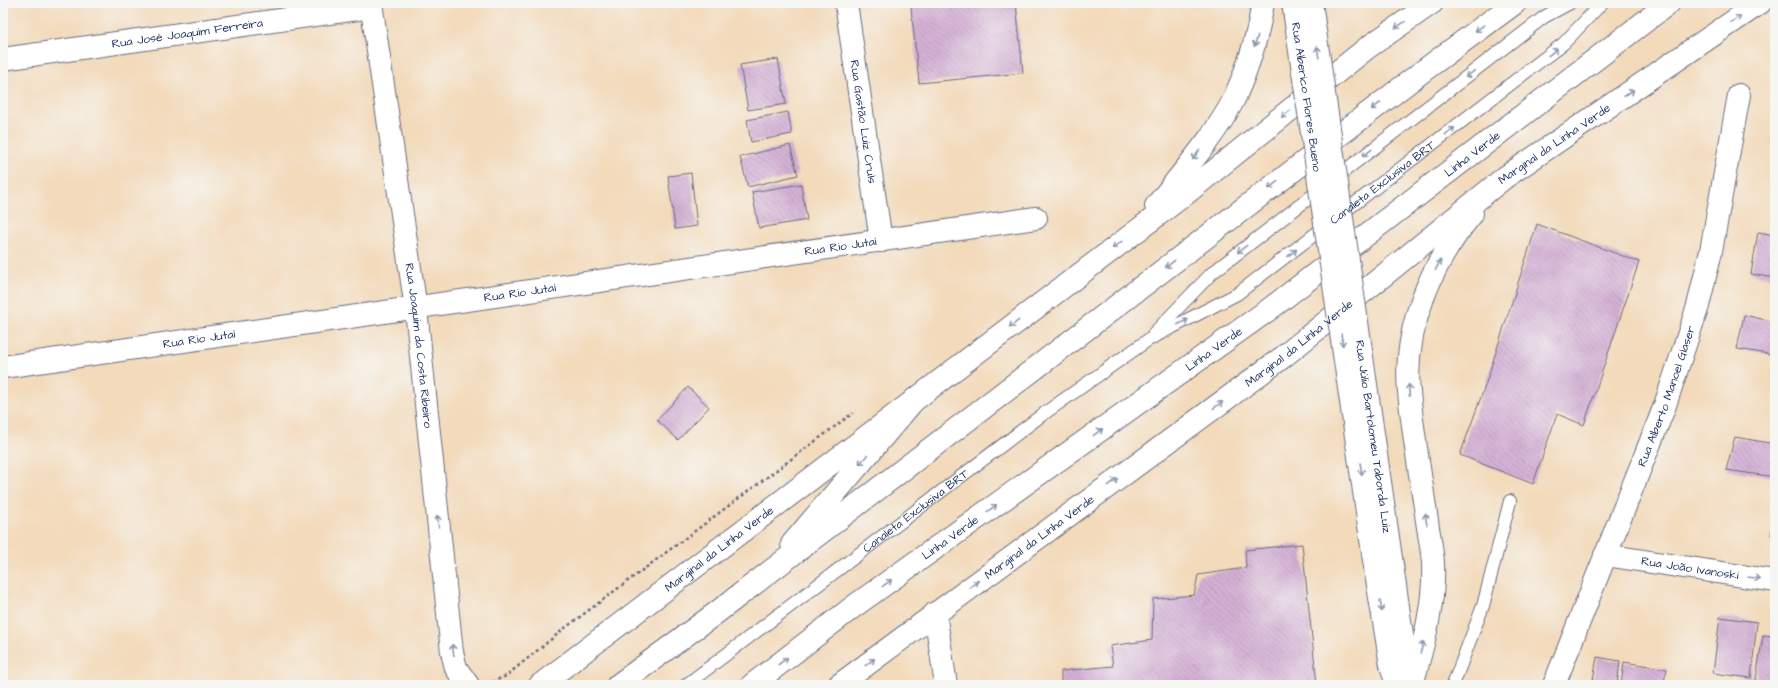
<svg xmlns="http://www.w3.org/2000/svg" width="1778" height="688" viewBox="0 0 1778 688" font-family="'Architects Daughter',sans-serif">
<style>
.building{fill:url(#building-back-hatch)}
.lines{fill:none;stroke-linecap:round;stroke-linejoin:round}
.lane-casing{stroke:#676b7f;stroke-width:14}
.street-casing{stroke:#676b7f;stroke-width:24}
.secondary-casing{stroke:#676b7f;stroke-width:24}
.highway-casing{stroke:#676b7f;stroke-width:24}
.path{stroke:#676b7f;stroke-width:2.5;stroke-dasharray:3 3;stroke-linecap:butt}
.lane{stroke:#fff;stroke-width:12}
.street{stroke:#fff;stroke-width:22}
.secondary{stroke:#fff;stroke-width:22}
.highway{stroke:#fff;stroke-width:22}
.secondary-bridge-casing{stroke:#676b7f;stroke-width:24;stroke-linecap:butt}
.secondary-bridge{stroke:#fff;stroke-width:22}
.oneway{stroke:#8d97ae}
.labels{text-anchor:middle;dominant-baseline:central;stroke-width:3;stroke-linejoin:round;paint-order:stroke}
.street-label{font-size:12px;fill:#1b2f5e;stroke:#f6f6f2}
</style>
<defs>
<pattern id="building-back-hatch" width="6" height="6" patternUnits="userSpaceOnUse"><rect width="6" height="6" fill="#d4b0d5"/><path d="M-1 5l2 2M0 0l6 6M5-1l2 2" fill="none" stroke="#ab90b0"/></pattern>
</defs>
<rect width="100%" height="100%" fill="#f6f6f2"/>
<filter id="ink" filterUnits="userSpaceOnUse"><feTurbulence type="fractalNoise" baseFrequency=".025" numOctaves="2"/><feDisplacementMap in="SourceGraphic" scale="8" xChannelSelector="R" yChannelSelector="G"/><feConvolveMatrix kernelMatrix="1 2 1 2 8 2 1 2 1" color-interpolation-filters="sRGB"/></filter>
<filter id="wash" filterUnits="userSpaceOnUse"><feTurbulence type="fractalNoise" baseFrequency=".012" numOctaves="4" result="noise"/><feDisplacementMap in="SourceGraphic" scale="16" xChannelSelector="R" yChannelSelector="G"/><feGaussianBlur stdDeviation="0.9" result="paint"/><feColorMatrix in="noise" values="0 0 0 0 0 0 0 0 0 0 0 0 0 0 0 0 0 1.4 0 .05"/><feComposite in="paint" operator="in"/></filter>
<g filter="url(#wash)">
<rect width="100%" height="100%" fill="#f3dabb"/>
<g id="blocks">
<path class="building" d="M 949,3 L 1016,3 L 1023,73 L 919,83 L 911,7 Z
M 778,59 L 786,104 L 748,110 L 740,65 Z
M 788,112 L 792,134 L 751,142 L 747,120 Z
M 790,145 L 798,175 L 748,187 L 740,157 Z
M 691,173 L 697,226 L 675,229 L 668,176 Z
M 801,184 L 807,220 L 759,228 L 752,192 Z
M 1537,224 L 1639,262 L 1584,425 L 1557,414 L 1533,484 L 1460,455 L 1485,386 Z
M 1758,232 L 1775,235 L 1775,278 L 1751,274 Z
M 1744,315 L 1775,322 L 1775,355 L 1737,349 Z
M 688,387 L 709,407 L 678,440 L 657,420 Z
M 1735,437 L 1775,444 L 1775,477 L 1726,470 Z
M 1774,517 L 1775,517 L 1775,536 L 1771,535 Z
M 1302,544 L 1317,685 L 1061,685 L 1061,671 L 1113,666 L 1110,646 L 1152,640 L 1153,599 L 1194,595 L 1198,575 L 1246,568 L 1245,550 Z
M 1720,617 L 1757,622 L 1751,678 L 1713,673 Z
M 1763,635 L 1775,636 L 1775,685 L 1755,685 Z
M 1597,657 L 1620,661 L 1617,685 L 1592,685 Z
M 1624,662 L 1667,669 L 1663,685 L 1621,685 Z"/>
</g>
</g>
<g filter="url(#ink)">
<use href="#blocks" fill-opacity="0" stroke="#676b7f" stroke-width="1"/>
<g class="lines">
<g class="lane-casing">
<g id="lane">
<path d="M 1154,333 L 1212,273 L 1544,17 L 1570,3"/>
<path id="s1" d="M 686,685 L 1042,415 L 1148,340 L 1237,294 L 1564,43 L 1602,3"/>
<path d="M 1453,685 L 1483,606 L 1510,501"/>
</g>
</g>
<g class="street-casing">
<g id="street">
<path id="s2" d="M 371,3 L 416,309 L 452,652 L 456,668 L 468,685"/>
<path id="s3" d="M 846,3 L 881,241"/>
<path id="s4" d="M 3,59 L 372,7"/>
<path id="s5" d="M 3,367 L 1036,218"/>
<path id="s6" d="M 1605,555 L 1775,581"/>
<path d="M 935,613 L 946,685"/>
<path id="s7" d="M 1554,685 L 1664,408 L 1698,306 L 1711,251 L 1739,95"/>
</g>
</g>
<g class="secondary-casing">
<g id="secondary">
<path d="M 1156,206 C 1181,174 1216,135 1234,99 C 1248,68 1258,37 1263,3"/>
<path d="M 1392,565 L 1406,662 L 1406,684"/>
<path d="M 1375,567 L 1391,665 L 1397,685"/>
<path id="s8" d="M 540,685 L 1188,192 L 1367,48 L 1432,3"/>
<path id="s9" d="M 839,685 L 1283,357 L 1504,178 L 1760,3"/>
<path d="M 1412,685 C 1423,645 1435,605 1433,563 C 1432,549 1429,535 1427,521 C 1421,478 1413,435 1409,392 C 1403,328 1432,262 1472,214"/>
</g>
</g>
<g class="highway-casing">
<g id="highway">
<path d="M 1755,6 L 1758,3"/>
<path d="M 792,544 L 915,399"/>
<path d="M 618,685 L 716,613 L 1423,71 L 1515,3"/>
<path id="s10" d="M 752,685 L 853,607 L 1271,308 L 1669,3"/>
</g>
</g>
<path class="path" d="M 492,682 L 506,676 L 565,628 L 853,413"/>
<use href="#lane" class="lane"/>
<use href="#street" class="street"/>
<use href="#secondary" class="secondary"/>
<use href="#highway" class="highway"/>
<g class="secondary-bridge-casing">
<g id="secondary-bridge">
<path id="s11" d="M 1293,3 L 1375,567"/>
<path id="s12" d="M 1311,3 L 1392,565"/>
</g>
</g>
<use href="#secondary-bridge" class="secondary-bridge"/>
</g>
<defs><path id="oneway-shaft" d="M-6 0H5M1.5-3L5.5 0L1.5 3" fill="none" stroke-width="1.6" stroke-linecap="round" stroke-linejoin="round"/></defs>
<g class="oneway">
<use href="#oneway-shaft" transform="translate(1736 19) rotate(-34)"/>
<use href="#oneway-shaft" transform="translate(1400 25) rotate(146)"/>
<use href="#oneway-shaft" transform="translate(1480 28) rotate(144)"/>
<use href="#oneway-shaft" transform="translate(1256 41) rotate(107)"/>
<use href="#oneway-shaft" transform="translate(1318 52) rotate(-98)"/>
<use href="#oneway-shaft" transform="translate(1553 52) rotate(-38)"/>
<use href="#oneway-shaft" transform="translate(1470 74) rotate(142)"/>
<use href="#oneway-shaft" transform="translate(1629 93) rotate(-34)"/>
<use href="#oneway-shaft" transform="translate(1376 106) rotate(142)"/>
<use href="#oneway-shaft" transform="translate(1286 114) rotate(141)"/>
<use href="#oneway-shaft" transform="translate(1450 131) rotate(-38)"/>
<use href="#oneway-shaft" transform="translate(1367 153) rotate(142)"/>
<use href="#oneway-shaft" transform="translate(1196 155) rotate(126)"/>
<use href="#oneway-shaft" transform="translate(1273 185) rotate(142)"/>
<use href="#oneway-shaft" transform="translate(1117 245) rotate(143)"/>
<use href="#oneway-shaft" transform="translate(1242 249) rotate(142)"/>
<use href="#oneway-shaft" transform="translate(1292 253) rotate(-38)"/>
<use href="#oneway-shaft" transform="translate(1170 264) rotate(142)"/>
<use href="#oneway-shaft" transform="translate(1438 265) rotate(-63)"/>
<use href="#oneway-shaft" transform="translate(1183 322) rotate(-27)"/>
<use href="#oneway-shaft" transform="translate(1014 324) rotate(143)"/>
<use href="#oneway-shaft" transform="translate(1342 340) rotate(82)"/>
<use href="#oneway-shaft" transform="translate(1409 390) rotate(-93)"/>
<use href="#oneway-shaft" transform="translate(1218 405) rotate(-36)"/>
<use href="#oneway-shaft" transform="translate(1098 432) rotate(-36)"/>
<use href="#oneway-shaft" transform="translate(863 460) rotate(131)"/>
<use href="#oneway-shaft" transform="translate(1361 469) rotate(82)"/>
<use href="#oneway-shaft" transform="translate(1113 482) rotate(-36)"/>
<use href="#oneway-shaft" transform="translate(992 508) rotate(-36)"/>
<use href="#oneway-shaft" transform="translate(1426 519) rotate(-98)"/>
<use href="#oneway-shaft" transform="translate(438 521) rotate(-96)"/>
<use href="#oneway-shaft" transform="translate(1754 578) rotate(9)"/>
<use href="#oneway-shaft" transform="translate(887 583) rotate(-36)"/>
<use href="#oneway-shaft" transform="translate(974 584) rotate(-36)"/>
<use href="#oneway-shaft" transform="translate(1381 606) rotate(81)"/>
<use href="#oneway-shaft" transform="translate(1422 647) rotate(-75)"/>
<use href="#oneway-shaft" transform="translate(453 650) rotate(-98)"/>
<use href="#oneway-shaft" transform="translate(783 661) rotate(-37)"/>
<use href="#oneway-shaft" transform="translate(870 662) rotate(-37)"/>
</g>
</g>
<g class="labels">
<g class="street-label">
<text stroke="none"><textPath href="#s4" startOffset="186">Rua José Joaquim Ferreira</textPath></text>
<text stroke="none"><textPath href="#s11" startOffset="95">Rua Alberico Flores Bueno</textPath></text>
<text stroke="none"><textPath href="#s3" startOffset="120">Rua Gastão Luiz Cruls</textPath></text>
<text stroke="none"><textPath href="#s9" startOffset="897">Marginal da Linha Verde</textPath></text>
<text stroke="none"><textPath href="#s10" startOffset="895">Linha Verde</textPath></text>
<text stroke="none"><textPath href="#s1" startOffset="860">Canaleta Exclusiva BRT</textPath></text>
<text stroke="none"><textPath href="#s5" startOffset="846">Rua Rio Jutaí</textPath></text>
<text stroke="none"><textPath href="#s5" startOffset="522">Rua Rio Jutaí</textPath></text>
<text stroke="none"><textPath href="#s5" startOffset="198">Rua Rio Jutaí</textPath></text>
<text stroke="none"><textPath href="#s9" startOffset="573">Marginal da Linha Verde</textPath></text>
<text stroke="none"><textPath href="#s2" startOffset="346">Rua Joaquim da Costa Ribeiro</textPath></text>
<text stroke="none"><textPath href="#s10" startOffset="571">Linha Verde</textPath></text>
<text stroke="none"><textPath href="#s7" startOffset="310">Rua Alberto Manoel Glaser</textPath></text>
<text stroke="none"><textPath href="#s12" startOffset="438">Rua Júlio Bartolomeu Taborda Luiz</textPath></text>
<text stroke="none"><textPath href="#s1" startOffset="288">Canaleta Exclusiva BRT</textPath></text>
<text stroke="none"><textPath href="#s10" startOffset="247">Linha Verde</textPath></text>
<text stroke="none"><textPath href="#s9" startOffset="249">Marginal da Linha Verde</textPath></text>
<text stroke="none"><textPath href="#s8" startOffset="225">Marginal da Linha Verde</textPath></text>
<text stroke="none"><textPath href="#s6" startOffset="86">Rua João Ivanoski</textPath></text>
</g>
</g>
<rect width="1778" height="688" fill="none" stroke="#f6f6f2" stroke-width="16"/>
</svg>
